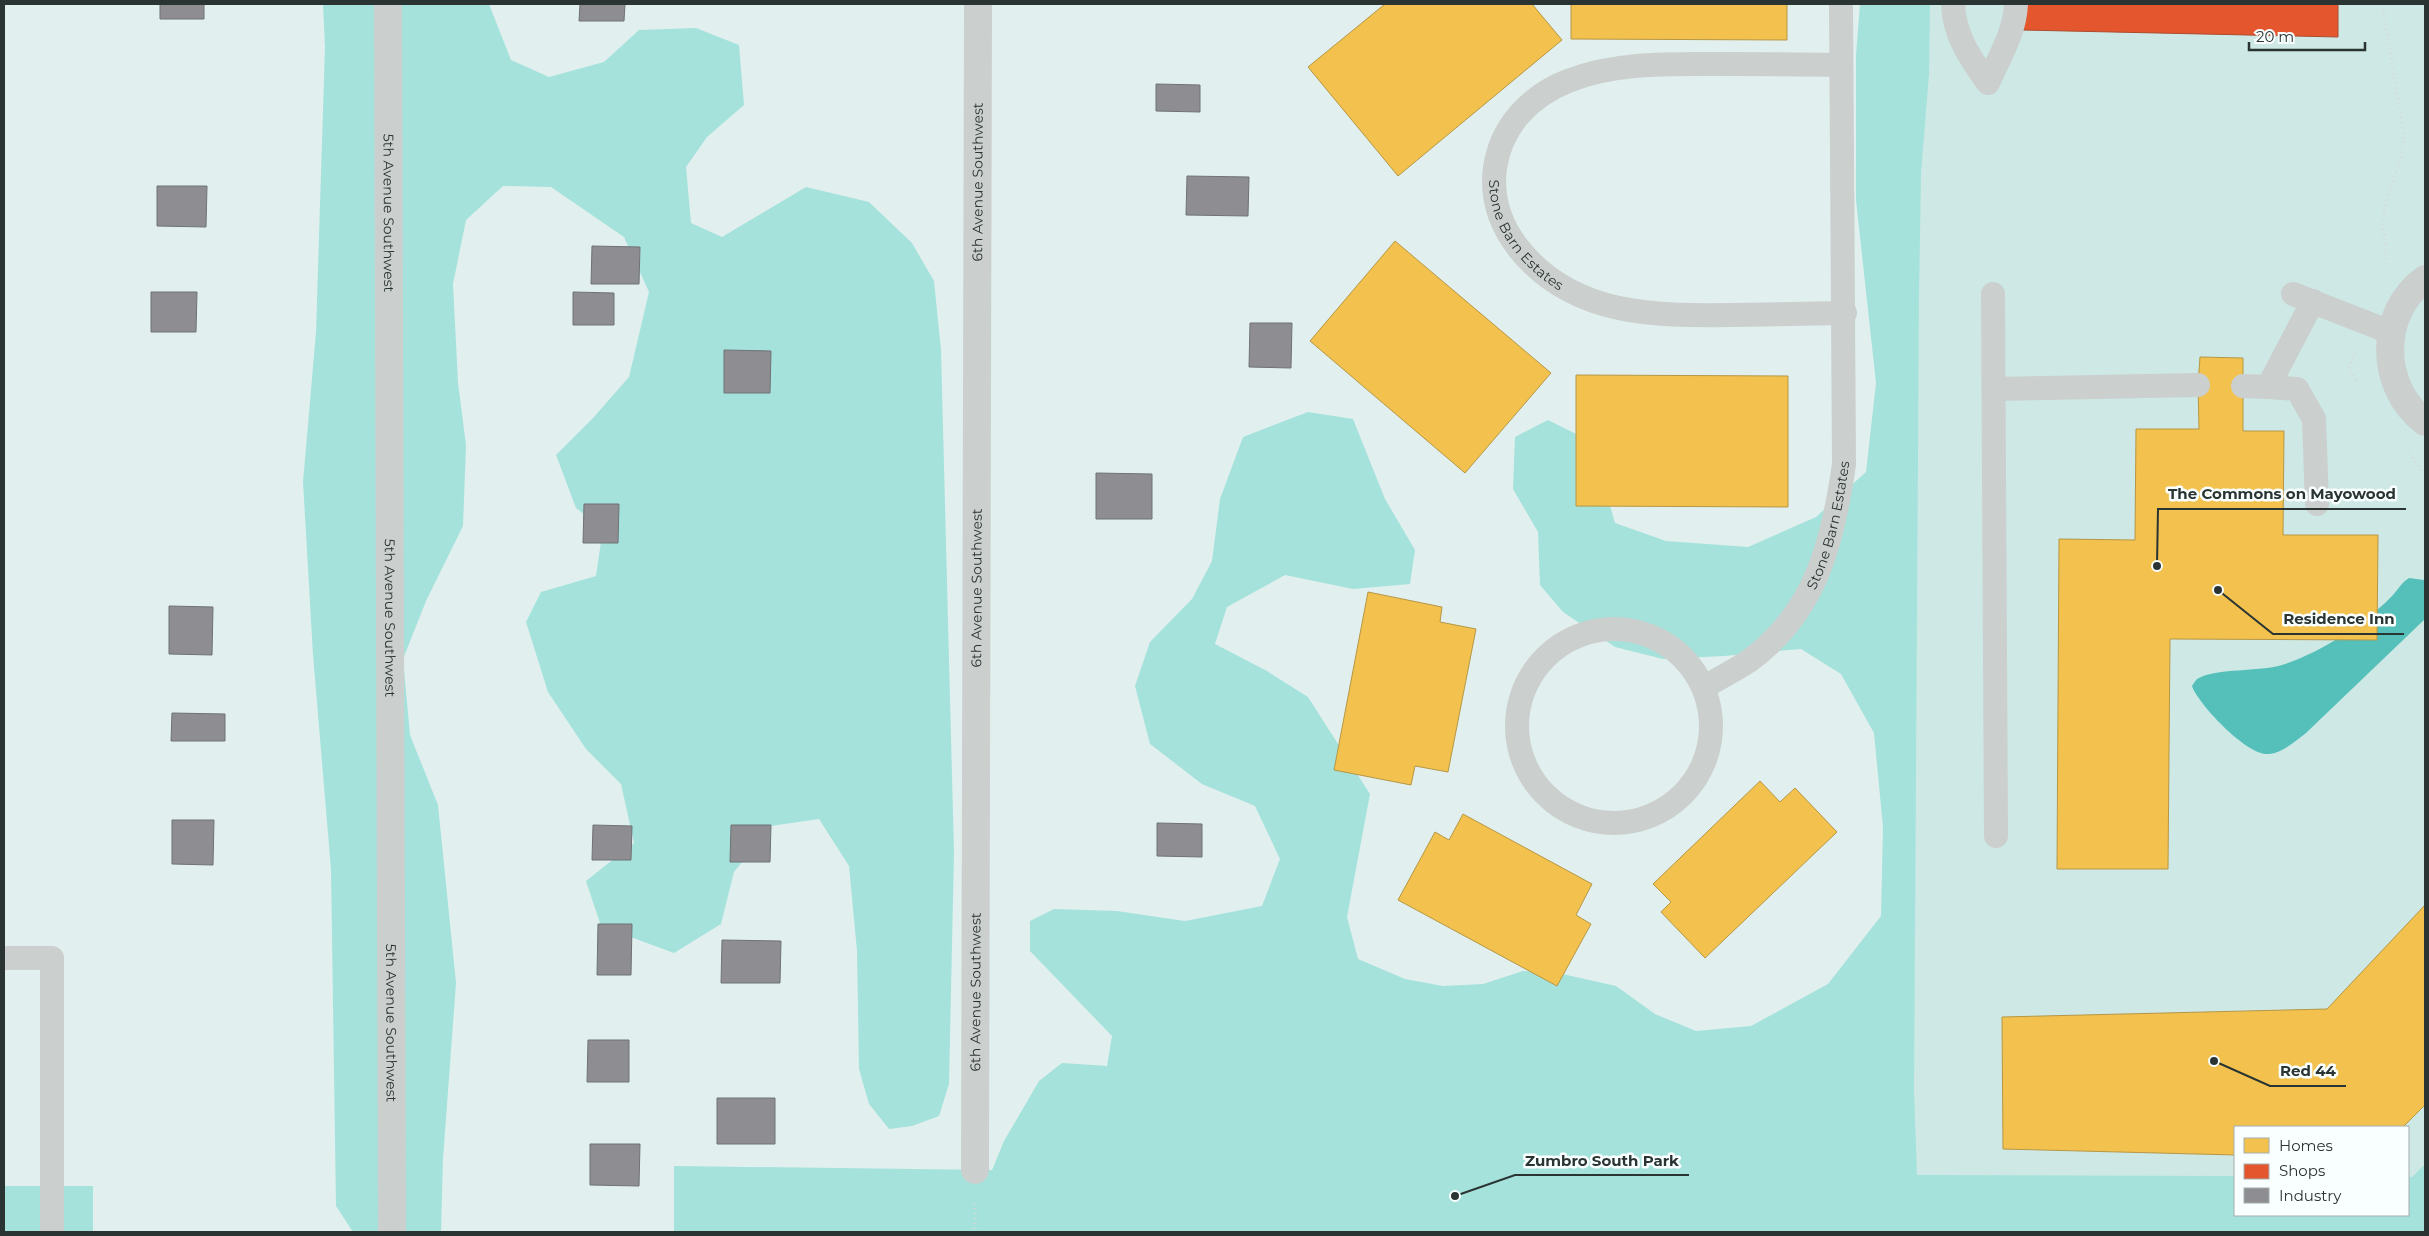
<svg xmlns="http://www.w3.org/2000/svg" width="2429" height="1236" viewBox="0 0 2429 1236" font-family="Montserrat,sans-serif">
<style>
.built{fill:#cde8e5}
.green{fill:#a5e2dc}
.water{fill:#55c0ba}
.homes{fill:#f2c14e;stroke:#b69746}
.shops{fill:#e4572e;stroke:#ac4c30}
.industry{fill:#8d8d92;stroke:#6f7276}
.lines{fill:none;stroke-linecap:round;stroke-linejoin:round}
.path{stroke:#d6dada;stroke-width:3;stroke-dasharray:1 4;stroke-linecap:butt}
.service{stroke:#cbcfce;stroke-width:24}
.minor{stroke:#cbcfce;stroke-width:28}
.labels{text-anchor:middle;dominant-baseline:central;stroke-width:5;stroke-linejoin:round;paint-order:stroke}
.street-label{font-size:14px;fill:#2a3433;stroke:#f9fefe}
.leader{fill:none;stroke:#2a3433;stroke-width:2}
.callout-dot{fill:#2a3433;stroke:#f9fefe;stroke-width:2}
.callout-label{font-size:15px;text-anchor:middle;font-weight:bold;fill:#2a3433;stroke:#f9fefe;stroke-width:5;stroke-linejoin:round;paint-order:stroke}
</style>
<rect width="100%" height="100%" fill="#e1f0ee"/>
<path class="built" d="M 1890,4 L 2425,4 L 2425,1177 L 2408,1177 L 2408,1127 L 2235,1127 L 2235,1176 L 1886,1175 Z"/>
<path class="green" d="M 323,4 L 489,4 L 511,60 L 549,77 L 604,62 L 639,30 L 696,28 L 739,45 L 744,105 L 707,137 L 686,167 L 691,223 L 722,237 L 806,187 L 869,202 L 912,243 L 934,281 L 941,350 L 954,852 L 949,1084 L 939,1116 L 912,1126 L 889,1129 L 869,1104 L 859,1069 L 857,951 L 849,866 L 819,819 L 771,826 L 734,872 L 721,924 L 674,953 L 601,926 L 586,881 L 634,843 L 621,784 L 586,749 L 548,692 L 526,622 L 541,592 L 596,576 L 603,528 L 576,508 L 556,455 L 593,418 L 629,377 L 649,292 L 624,237 L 551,187 L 503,186 L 466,220 L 453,284 L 458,383 L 466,445 L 463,526 L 426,601 L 403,659 L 410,735 L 438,805 L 456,983 L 443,1159 L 441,1232 L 353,1232 L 336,1206 L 331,869 L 313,655 L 303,482 L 316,332 L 325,47 Z
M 1860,4 L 1930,4 L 1929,74 L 1921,173 L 1919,294 L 1914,1091 L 1917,1175 L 2235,1176 L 2235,1215 L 2408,1215 L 2408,1177 L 2412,1177 L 2425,1164 L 2425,1232 L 674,1232 L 674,1166 L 992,1170 L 1004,1141 L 1039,1081 L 1062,1063 L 1107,1066 L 1112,1036 L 1030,951 L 1030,921 L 1054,909 L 1117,911 L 1185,921 L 1262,906 L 1280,859 L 1255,806 L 1202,784 L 1150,744 L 1135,686 L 1150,642 L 1192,599 L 1212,561 L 1220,499 L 1243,437 L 1308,412 L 1353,419 L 1385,499 L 1415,550 L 1410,584 L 1353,589 L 1285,575 L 1227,607 L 1215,644 L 1267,671 L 1308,697 L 1370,794 L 1347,917 L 1358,959 L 1405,979 L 1443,986 L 1483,984 L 1523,971 L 1558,973 L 1616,986 L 1655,1014 L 1696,1031 L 1751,1026 L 1828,984 L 1881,916 L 1883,827 L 1874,733 L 1841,674 L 1801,649 L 1724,656 L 1663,659 L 1615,647 L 1563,612 L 1540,585 L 1538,532 L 1513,489 L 1515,437 L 1548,420 L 1578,435 L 1601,474 L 1615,523 L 1666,541 L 1748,547 L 1816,517 L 1866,472 L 1876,383 L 1856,200 L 1856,55 Z
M 4,1186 L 93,1186 L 93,1232 L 4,1232 Z"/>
<path class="water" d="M 2409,578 L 2424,580 L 2425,619 L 2306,733 C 2295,741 2283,753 2269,754 C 2248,757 2198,704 2192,686 C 2194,683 2196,679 2199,678 C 2218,668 2258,672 2282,665 C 2318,654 2365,624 2391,597 C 2398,590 2401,583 2409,578 Z"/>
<path class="homes" d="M 1385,4 L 1532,4 L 1562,40 L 1398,176 L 1308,67 Z
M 1571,4 L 1787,4 L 1787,40 L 1571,39 Z
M 1395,241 L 1551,373 L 1465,473 L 1310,341 Z
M 2200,357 L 2243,358 L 2243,431 L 2284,431 L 2283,535 L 2378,535 L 2377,640 L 2170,639 L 2168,869 L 2057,869 L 2059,539 L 2135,540 L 2136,429 L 2199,429 L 2198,385 Z
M 1576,375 L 1788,376 L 1788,507 L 1576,506 Z
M 1368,592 L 1442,607 L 1440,622 L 1476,629 L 1448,772 L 1415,766 L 1411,785 L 1334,770 Z
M 1760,781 L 1780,802 L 1795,788 L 1837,832 L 1705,958 L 1661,912 L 1671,902 L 1653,884 Z
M 1463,814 L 1592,884 L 1576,915 L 1591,924 L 1557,986 L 1398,900 L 1435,832 L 1449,840 Z
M 2425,905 L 2425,1105 L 2403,1127 L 2235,1127 L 2235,1155 L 2003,1149 L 2002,1017 L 2327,1009 Z"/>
<path class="shops" d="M 2023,4 L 2338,4 L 2338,37 L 2022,30 Z"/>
<path class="industry" d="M 160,4 L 204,4 L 204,19 L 160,19 Z
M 580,4 L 625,4 L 624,21 L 579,21 Z
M 1156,84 L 1200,85 L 1200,112 L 1156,111 Z
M 1187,176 L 1249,177 L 1248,216 L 1186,215 Z
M 157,186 L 207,186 L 206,227 L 157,226 Z
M 592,246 L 640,247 L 639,284 L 591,284 Z
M 151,292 L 197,292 L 196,332 L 151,332 Z
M 573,292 L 614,293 L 614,325 L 573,325 Z
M 1250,323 L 1292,323 L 1291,368 L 1249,367 Z
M 724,350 L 771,351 L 770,393 L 724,393 Z
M 1096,473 L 1152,474 L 1152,519 L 1096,519 Z
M 584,504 L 619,504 L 618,543 L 583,543 Z
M 169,606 L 213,607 L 212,655 L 169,654 Z
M 172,713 L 225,714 L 225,741 L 171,741 Z
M 172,820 L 214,820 L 213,865 L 172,864 Z
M 1157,823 L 1202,824 L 1202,857 L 1157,856 Z
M 593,825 L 632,826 L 631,860 L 592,860 Z
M 731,825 L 771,825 L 770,862 L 730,862 Z
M 598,924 L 632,924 L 631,975 L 597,975 Z
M 722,940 L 781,941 L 780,983 L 721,983 Z
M 588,1040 L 629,1040 L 629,1082 L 587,1082 Z
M 717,1098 L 775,1098 L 775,1144 L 717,1144 Z
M 590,1144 L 640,1144 L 639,1186 L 590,1185 Z"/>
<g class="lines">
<path class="path" d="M 2382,4 L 2404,133 L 2401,158 L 2386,202 L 2382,223 L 2386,247 L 2386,268
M 2355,353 L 2348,368 L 2358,382
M 2410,453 L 2425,477
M 975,1203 L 975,1232"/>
<g class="service">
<path d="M 1953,4 C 1954,35 1970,58 1988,83 C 1999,58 2015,32 2016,4"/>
<path id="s1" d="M 1841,65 C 1801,64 1760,64 1720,64 C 1670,64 1616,62 1568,81 C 1530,96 1501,126 1495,168 C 1491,198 1501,226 1519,249 C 1573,316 1654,316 1732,315 C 1770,314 1807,314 1845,313"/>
<path d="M 1993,294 L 1996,836"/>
<path d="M 2293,294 L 2390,332"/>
<path d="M 2243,386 L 2268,387 L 2313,301"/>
<path d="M 2268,387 L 2297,389 L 2314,419 L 2317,504"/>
<path d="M 1994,389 L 2198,385"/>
<circle cx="1614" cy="726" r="97"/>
<path id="s2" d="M 1706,686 C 1720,678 1735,670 1749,661 C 1816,612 1833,542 1844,464 L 1841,4"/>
<path d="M 4,958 L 52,958 L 52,1232"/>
</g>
<g class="minor">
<path id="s3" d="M 388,4 L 392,1232"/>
<path d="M 2425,279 C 2378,313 2379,387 2425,422"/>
<path id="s4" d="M 975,1170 L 978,4"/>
</g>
</g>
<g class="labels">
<g class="street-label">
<text stroke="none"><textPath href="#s4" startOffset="988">6th Avenue Southwest</textPath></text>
<text stroke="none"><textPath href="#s3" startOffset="209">5th Avenue Southwest</textPath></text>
<text stroke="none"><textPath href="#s1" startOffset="472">Stone Barn Estates</textPath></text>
<text stroke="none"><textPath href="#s2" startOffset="212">Stone Barn Estates</textPath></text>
<text stroke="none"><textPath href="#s4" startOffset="582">6th Avenue Southwest</textPath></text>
<text stroke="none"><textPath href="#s3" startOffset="614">5th Avenue Southwest</textPath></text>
<text stroke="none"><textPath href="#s4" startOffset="178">6th Avenue Southwest</textPath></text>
<text stroke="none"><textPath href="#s3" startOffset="1019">5th Avenue Southwest</textPath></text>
</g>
</g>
<path class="leader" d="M2157 566L2158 509H2406M2218 590L2273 634H2404M2214 1061L2270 1086H2346M1455 1196L1515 1175H1689"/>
<g class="callout-dot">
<circle cx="2157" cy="566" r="5"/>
<circle cx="2218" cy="590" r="5"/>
<circle cx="2214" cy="1061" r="5"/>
<circle cx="1455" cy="1196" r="5"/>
</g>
<g class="callout-label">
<text x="2282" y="499">The Commons on Mayowood</text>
<text x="2339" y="624">Residence Inn</text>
<text x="2308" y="1076">Red 44</text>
<text x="1602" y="1166">Zumbro South Park</text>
</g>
<rect width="2429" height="1236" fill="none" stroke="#2a3433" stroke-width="10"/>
<rect x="2234" y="1126" width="175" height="90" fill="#f9fefe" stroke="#a6adad"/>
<rect x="2244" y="1138" width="25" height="15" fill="#f2c14e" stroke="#a6adad"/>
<text x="2279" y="1151" font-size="15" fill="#2a3433">Homes</text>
<rect x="2244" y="1164" width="25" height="15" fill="#e4572e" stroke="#a6adad"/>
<text x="2279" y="1176" font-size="15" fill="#2a3433">Shops</text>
<rect x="2244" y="1188" width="25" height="15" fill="#8d8d92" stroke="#a6adad"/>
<text x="2279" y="1201" font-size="15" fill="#2a3433">Industry</text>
<path d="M2249 42v8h116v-8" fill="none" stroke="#2a3433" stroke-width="2.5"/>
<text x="2256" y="42" font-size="15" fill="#2a3433" stroke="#f9fefe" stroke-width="4" paint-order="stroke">20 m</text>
</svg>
